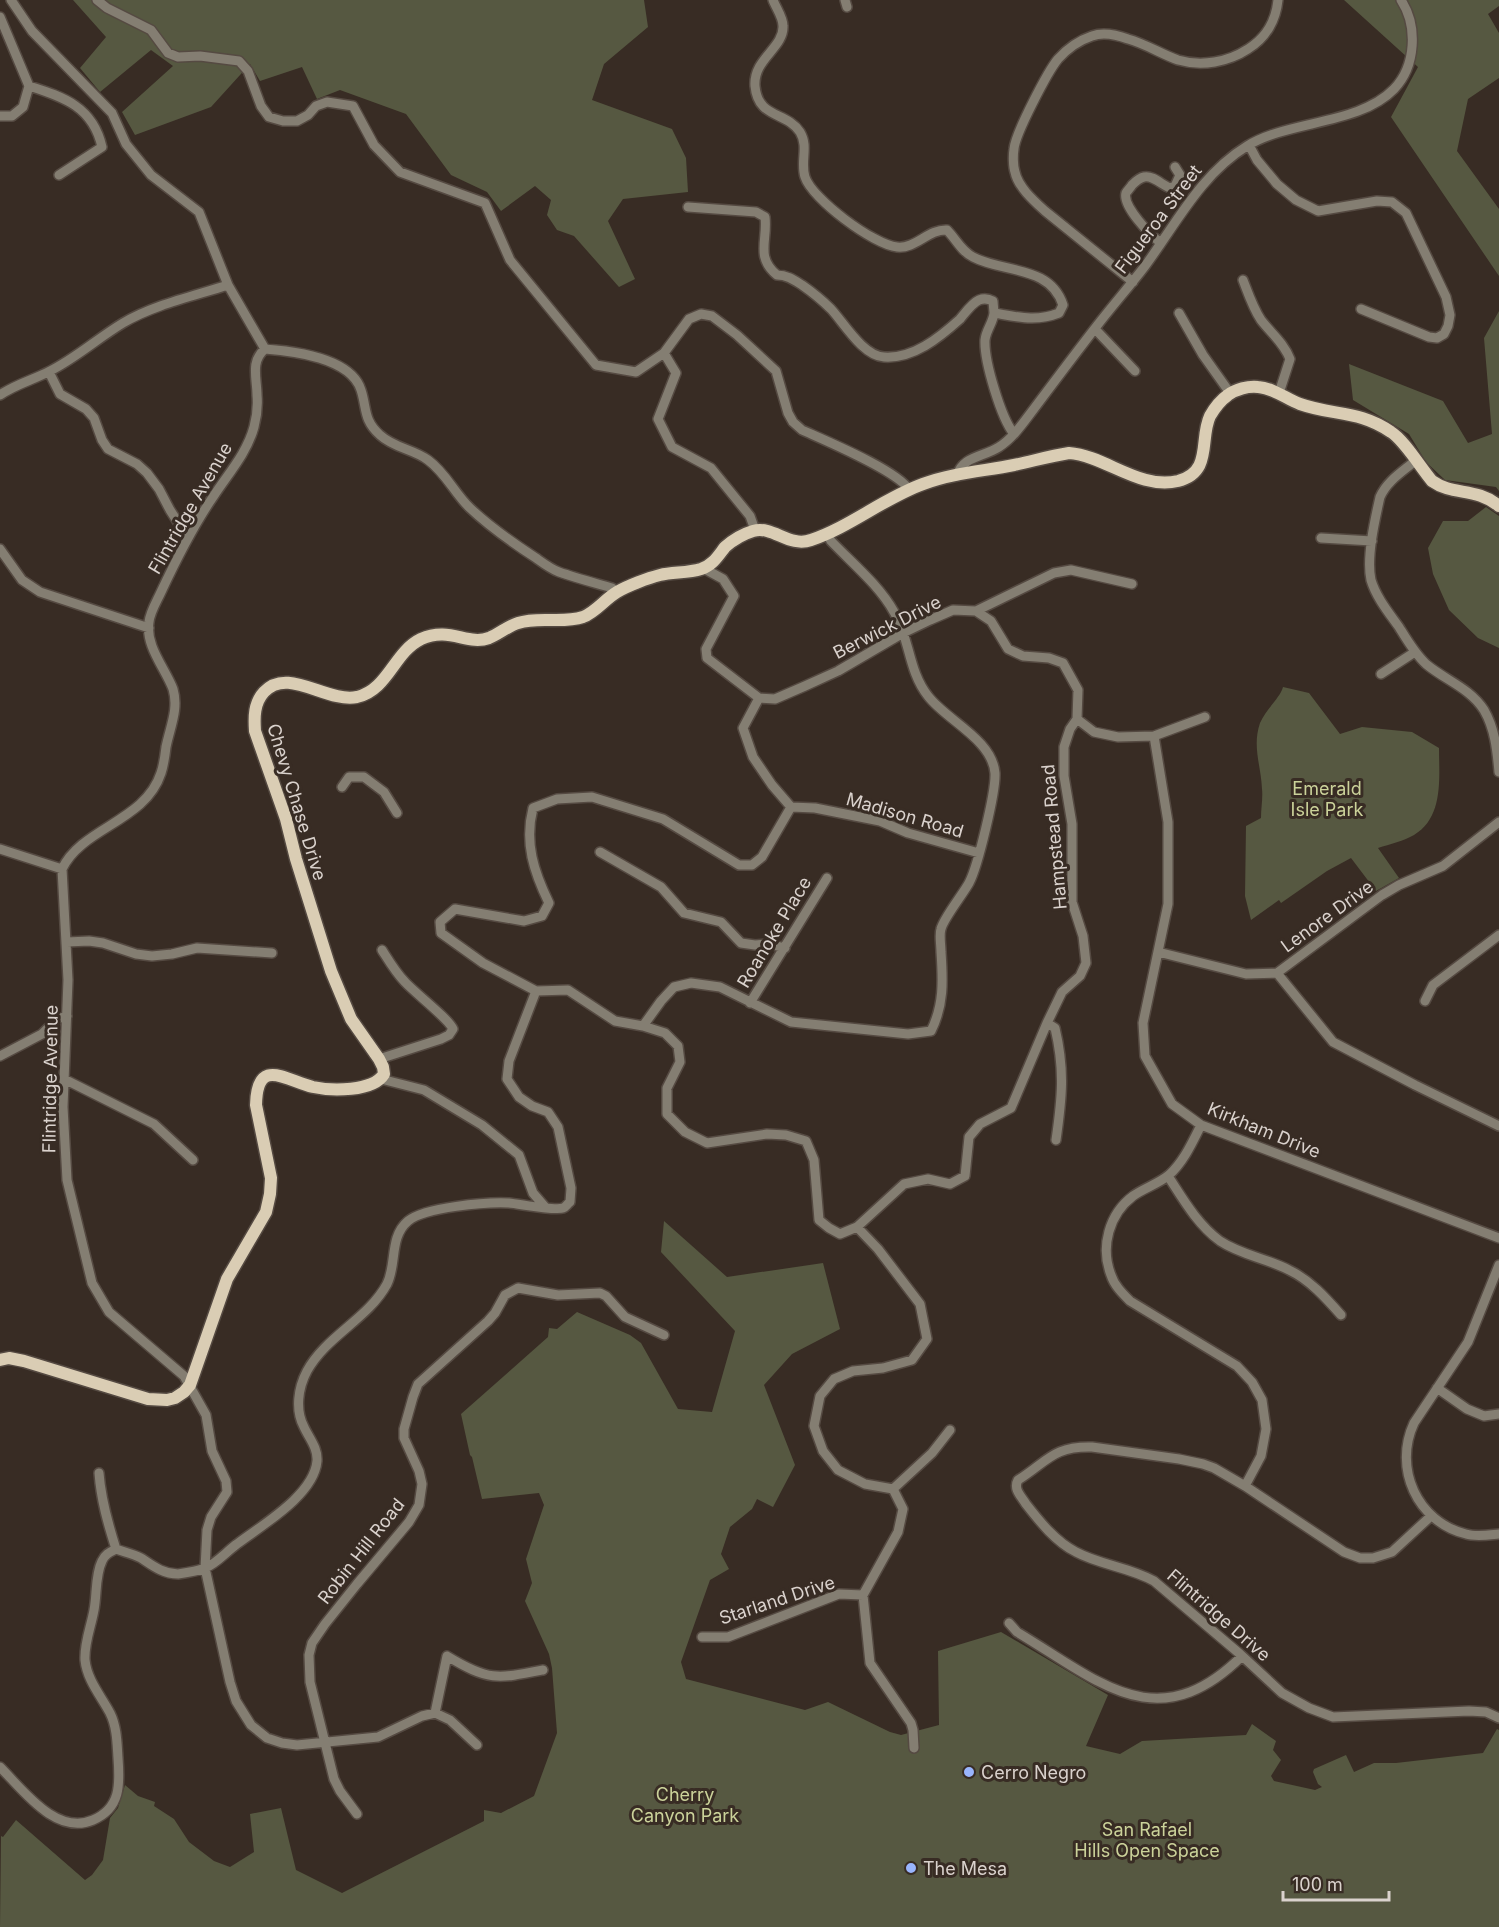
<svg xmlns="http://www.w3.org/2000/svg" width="1499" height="1927" viewBox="0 0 1499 1927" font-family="Inter,sans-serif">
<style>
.green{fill:#565841}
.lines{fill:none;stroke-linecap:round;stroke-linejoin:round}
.minor-casing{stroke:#554a42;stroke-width:12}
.major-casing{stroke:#554a42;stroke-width:15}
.minor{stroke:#847e72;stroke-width:9}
.major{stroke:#dacdb4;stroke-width:12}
.poi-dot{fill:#99b5fd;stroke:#382c24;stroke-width:2}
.labels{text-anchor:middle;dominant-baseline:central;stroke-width:6;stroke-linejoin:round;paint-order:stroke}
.street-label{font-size:18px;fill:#dad2cd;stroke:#382c24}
.park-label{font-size:18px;fill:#cbd29a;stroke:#382c24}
.poi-label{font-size:18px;fill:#dad2cd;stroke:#382c24;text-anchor:start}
</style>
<rect width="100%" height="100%" fill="#382c24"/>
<path class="green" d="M 73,0 L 644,0 L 648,27 L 604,64 L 592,100 L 672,129 L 686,158 L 688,192 L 623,199 L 608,221 L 635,279 L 619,287 L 574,236 L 557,230 L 547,215 L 551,200 L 535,186 L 501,211 L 487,192 L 451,175 L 406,114 L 340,90 L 317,99 L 302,67 L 260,81 L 250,64 L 211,107 L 135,135 L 122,112 L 173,66 L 151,50 L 100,92 L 80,68 L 106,37 Z
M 1344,0 L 1499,0 L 1499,6 L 1488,14 L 1499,33 L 1499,78 L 1468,99 L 1457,151 L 1499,209 L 1499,276 L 1391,117 L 1418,67 Z
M 1499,311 L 1499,491 L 1496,487 L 1445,480 L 1426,462 L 1409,434 L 1353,400 L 1349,364 L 1443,401 L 1468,443 L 1492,434 L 1484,338 Z
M 1486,507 L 1499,516 L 1499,648 L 1478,638 L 1449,610 L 1433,574 L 1428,548 L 1443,521 L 1468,521 Z
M 1283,687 L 1309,693 L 1340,734 L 1362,727 L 1412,732 L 1439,748 C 1439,778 1444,817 1414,835 C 1404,841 1390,844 1378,848 L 1399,878 L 1376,891 L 1351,858 L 1327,871 L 1281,903 L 1279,900 L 1251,920 L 1245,896 L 1246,826 L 1261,818 C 1261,808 1263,798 1262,789 C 1261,765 1252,747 1260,723 C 1266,709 1280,698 1283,687 Z
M 664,1221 L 727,1277 L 823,1263 L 840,1329 L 792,1354 L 764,1385 L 795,1465 L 773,1507 L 757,1499 L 752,1509 L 730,1527 L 721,1554 L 729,1569 L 710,1580 L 681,1662 L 686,1679 L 805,1710 L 828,1702 L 890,1732 L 901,1735 L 939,1725 L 938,1651 L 1001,1632 L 1108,1695 L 1086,1746 L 1120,1754 L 1142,1741 L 1246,1735 L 1252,1724 L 1276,1741 L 1273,1750 L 1281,1760 L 1271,1776 L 1274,1781 L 1315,1790 L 1322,1787 L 1318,1784 L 1313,1772 L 1314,1769 L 1346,1755 L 1354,1772 L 1374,1763 L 1396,1763 L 1483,1753 L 1497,1729 L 1499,1730 L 1499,1927 L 0,1927 L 1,1836 L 3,1837 L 16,1820 L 85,1880 L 92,1875 L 103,1860 L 110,1818 L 118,1808 L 125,1785 L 138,1796 L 155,1802 L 154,1806 L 174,1819 L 189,1842 L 214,1861 L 230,1867 L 254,1852 L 250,1814 L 281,1808 L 296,1870 L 342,1893 L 484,1821 L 484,1810 L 501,1813 L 534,1796 L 557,1733 L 552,1668 L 549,1654 L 525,1601 L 532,1583 L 526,1559 L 544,1505 L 539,1493 L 482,1499 L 472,1457 L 470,1455 L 461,1414 L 548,1337 L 549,1328 L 557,1329 L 577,1312 L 630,1335 L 641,1343 L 678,1409 L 712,1412 L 735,1331 L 661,1252 Z"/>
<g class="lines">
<g class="minor-casing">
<path id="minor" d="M 11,0 L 32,31 L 112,113 L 126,144 L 151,175 L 199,212 L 228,285 L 265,349 C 293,351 351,358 361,390 C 367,408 363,420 380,435 C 394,448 413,449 428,460 C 446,473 455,494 470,508 C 490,527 513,543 536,558 C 543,563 551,569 559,572 C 576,578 595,583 612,588 L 617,592
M 97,0 L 107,8 L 151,30 L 168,53 L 178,57 L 200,56 L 239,61 L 248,71 L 261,106 L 269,117 L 283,121 L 297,121 L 308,115 L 316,106 L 327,102 L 353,106 L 374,145 L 400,172 L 485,203 L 510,260 L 596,365 L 636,372 L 664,353 L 689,319 L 701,314 L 712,316 L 737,335 L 776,371 L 788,413 L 793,422 L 802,430 C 824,440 899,471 909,490
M 773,0 C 776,8 783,17 783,26 C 784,48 753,59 755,86 C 758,119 786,111 800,132 C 809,147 800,161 805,177 C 812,199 874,245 897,247 C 916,249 928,229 947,230 C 956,239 961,251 973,257 C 1003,273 1050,265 1063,305 L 1059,313 C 1036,322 1018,317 994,313 C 993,323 986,330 985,340 C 984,361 1001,418 1014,434
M 845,0 L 847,7
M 0,17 L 29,86 L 23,107 L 12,116 L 0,116
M 29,86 C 64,97 93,107 102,147 L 59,175
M 1249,145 L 1257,160 L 1277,184 L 1296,200 L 1318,211 L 1377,201 L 1392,202 L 1406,213 L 1446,297 L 1450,315 L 1448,326 L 1444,334 L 1437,338 L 1429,337 L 1361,309
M 688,207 L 756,212 L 765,217 C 768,240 755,257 777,275 C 787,275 794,280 802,285 C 812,292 822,300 831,309 C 844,323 863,356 884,357 C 913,359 939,338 960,319 C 965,313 972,303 979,300 C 984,298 989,299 993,301 L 994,313
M 1161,243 C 1151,236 1122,206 1126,193 C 1127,191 1131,187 1132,185 C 1135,182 1139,178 1144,177 C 1153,175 1162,185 1170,188 L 1175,186 L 1180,175 L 1175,167
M 1243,280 C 1248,293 1253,308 1261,320 C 1271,333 1284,343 1290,359 L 1279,393
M 1133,282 L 1045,211 C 1034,201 1018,187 1015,172 C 1013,166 1013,155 1014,149 C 1015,134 1048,71 1058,59 C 1067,49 1080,40 1092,36 C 1103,32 1117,35 1128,39 C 1146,44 1161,54 1178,60 C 1202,67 1228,62 1248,49 C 1266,38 1276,20 1278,0
M 1179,313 L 1203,355 L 1230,393
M 1095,329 L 1135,371
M 265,349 C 250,361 257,379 257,395 C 258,406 257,416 254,427 C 247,453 228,474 213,497 C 193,526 176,560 161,592 C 157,601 150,612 149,622 C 145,646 165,668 173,689 C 179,709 170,727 166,747 C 165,756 164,764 161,773 C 145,822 82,827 62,869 L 68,980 L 63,1107 L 67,1180 L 92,1283 L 109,1312 L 184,1376 L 206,1415 L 212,1451 L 226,1481 L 227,1492 L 211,1517 L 207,1530 L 205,1568 L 230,1682 L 236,1701 L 251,1725 L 267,1738 L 282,1743 L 297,1745 L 378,1737 L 422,1716 L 435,1713 L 450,1720 L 477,1745
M 664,353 L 676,373 L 658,419 L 672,447 L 711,468 L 750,516 L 755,530
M 49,372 L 60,394 L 86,409 L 94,418 L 102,440 L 108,449 L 137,464 L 147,473 L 159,489 L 170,510 L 188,538
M 0,395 C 16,384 33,380 50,371 C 76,358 98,338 123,323 C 153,305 194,296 228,285
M 1415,461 C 1402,472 1387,481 1380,497 C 1375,519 1366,558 1371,580 C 1376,597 1389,613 1399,627 C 1407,640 1415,654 1426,664 C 1445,680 1470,688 1484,710 C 1495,729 1497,750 1499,772
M 957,476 C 962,456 984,457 999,447 C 1013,438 1023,423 1033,410 C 1054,382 1075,354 1096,327 C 1112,306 1129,287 1145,266 C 1176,224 1201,174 1247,146 C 1289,120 1359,125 1394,89 C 1416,66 1418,26 1401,0
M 1321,538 L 1372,541
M 0,549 L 22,580 L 40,592 L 149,628
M 703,568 L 723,579 L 734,596 L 706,649 L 707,658 L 759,698 L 743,728 L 753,757 L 772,785 L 791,807
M 976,611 L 991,621 L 1008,649 L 1023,656 L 1049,658 L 1063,663 L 1078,690 L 1077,719 L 1070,729 L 1064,747 L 1064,776 L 1072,824 L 1072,902 L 1083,936 L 1086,963 L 1080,976 L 1062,992 L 1047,1023 L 1011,1108 L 980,1124 L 969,1137 L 965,1176 L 950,1184 L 928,1179 L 904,1184 L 857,1227 L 840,1234 L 829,1228 L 819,1220 L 814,1160 L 806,1141 L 786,1135 L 767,1134 L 707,1143 L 685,1132 L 667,1114 L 667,1088 L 680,1062 L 678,1046 L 665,1033 L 643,1026 L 615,1021 L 568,990 L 536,991 L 483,963 L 441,933 L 440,922 L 455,909 L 524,921 L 542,916 L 549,903 C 534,872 524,843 533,808 L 557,799 L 592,797 L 663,819 L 739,865 L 752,865 L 762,857 L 791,807 L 815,808 L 880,821 L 908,833 L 979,853
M 1381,674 L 1415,652
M 759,698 L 775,699 L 805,686 L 838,671 L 903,633 L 930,620 L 953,610 L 976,611 L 1054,573 L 1071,570 L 1132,584
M 1077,719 L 1094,732 L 1118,737 L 1154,736 L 1205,717
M 1154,736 L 1168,822 L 1168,904 L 1143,1023 L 1145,1056 L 1172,1104 L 1201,1125 L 1499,1238
M 342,787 L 349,777 L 364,777 L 384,792 L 397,813
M 0,849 L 62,869
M 600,852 L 661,887 L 684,913 L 721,922 L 741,943 L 755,945 L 769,944 L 785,948
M 67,942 L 89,941 L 103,943 L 136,954 L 152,956 L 172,954 L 197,948 L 272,953
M 1158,952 L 1246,974 L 1277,973 L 1382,895 L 1399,885 L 1443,866 L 1499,822
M 1277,973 L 1333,1042 L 1415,1085 L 1499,1126
M 1425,1001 L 1433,985 L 1499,935
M 750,1003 L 827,878
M 1047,1023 L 1055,1028 C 1065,1070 1062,1098 1056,1140
M 643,1026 L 661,1001 L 674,987 L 691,983 L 720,987 L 791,1022 L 908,1034 L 931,1031 C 944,1005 943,981 941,952 C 941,945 939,935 941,929 C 943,919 963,894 969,883 C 978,866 996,791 995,773 C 992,739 946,720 928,696 C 908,671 910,638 894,612 C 879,585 852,563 831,541 L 827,534
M 0,1056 L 42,1034 L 57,1019 L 67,1016
M 379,1059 L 441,1039 L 449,1035 L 453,1029 C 449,1019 415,993 405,982 C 396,973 389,961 382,950
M 64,1079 L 154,1124 L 193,1160
M 381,1079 L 424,1090 L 482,1125 L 519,1155 L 533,1193 L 545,1207
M 1201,1125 C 1192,1143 1184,1161 1169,1175 C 1158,1184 1144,1188 1133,1196 C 1109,1214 1100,1247 1111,1275 C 1114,1285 1122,1293 1130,1301 L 1237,1366 L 1252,1382 L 1262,1400 L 1266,1429 L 1261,1456 L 1245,1486
M 1168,1176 C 1183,1199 1197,1224 1220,1241 C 1241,1255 1266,1258 1289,1270 C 1310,1280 1326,1298 1341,1315
M 857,1227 L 878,1249 L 920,1304 L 927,1339 L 912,1360 L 883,1368 L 853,1371 L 834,1379 L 820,1396 L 814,1426 L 823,1451 L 838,1470 L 865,1484 L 893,1489
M 1499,1265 L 1468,1342 L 1414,1423 C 1393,1468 1417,1522 1466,1534 C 1476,1537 1488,1535 1499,1534
M 1437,1388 L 1467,1409 L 1484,1416 L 1499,1414
M 99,1473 C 101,1500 108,1524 116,1549
M 893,1489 L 903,1509 L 898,1532 L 863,1595 L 870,1663 L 911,1723 L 913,1730 L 914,1748
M 893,1489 L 932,1453 L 950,1430
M 1431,1516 L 1392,1552 L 1373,1558 L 1360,1558 L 1344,1552 L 1245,1486 L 1214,1468 L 1203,1464 L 1179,1459 L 1092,1447 C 1053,1446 1048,1461 1018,1480 C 1013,1489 1021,1496 1026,1504 C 1040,1522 1056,1542 1076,1552 C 1100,1565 1129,1567 1154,1581 L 1240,1654 L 1282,1693 L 1309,1708 L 1333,1717 L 1469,1711 L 1486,1712 L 1499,1718
M 1009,1623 L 1017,1632 C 1099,1681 1157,1740 1242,1656
M 702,1637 L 728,1637 L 839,1594 L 863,1595
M 435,1713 L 447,1656 C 488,1681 497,1679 543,1670
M 0,1767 C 23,1790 56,1836 93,1820 C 121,1808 120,1784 118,1758 C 117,1743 117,1727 110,1713 C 101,1696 87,1680 85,1660 C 84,1643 91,1627 94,1610 C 97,1595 95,1575 102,1561 C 105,1554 110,1552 116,1549 C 124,1552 133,1554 141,1558 C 153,1566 163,1574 178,1574 C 185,1573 198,1571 205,1568 C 216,1564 227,1551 237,1544 C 262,1525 314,1495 317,1461 C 318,1448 309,1438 304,1427 C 295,1410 298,1388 307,1371 C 326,1336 368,1319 387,1284 C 397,1264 389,1237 408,1221 C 425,1207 486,1202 509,1203 C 520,1204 555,1211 563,1208 C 566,1207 567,1204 570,1202 L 571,1188 L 558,1127 L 548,1112 L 532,1106 L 519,1097 L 507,1079 L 509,1061 L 536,991
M 357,1814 L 340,1791 L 334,1779 L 310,1682 L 309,1655 L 312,1643 L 325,1624 L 357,1584 L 409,1522 L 419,1505 L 422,1484 L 419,1471 L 404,1438 L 404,1429 L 413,1397 L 418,1384 L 488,1321 L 495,1313 L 505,1295 L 518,1288 L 558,1295 L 600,1293 L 606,1296 L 625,1317 L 664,1335"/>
</g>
<g class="major-casing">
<path id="major" d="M 0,1360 L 9,1358 L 24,1361 L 148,1399 L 167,1400 L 175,1398 L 184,1392 L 190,1385 L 227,1279 L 266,1212 L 270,1194 L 271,1178 L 256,1105 C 257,1056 285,1080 313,1087 C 331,1091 373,1092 384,1074 L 383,1067 L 379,1059 L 351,1019 L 331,971 L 296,859 L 286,819 L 255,731 C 254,717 254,703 264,692 C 288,666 326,703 357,697 C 388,690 394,652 421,639 C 450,626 467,646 489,638 C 499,634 508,626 518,623 C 539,616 562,624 583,617 C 596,612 605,599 617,592 C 627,586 648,578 660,575 C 673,572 688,573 701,569 C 713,565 718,556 725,547 C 733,540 743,534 753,531 C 773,525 789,548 811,540 C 850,527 884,498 923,484 C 952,473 984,471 1014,465 C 1033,461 1050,456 1069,453 C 1106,456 1139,490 1178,481 C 1213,472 1199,439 1210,416 C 1214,409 1221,400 1228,395 C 1236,389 1248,386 1258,387 C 1274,388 1286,399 1300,404 C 1334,416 1359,410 1391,432 C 1404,440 1421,468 1432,481 C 1453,496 1476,487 1499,506"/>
</g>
<use href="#minor" class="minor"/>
<use href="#major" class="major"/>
</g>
<g class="poi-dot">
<circle cx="969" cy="1772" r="6"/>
<circle cx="911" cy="1868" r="6"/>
</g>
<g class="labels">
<g class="street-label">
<text transform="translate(1158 219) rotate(-53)">Figueroa Street</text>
<text transform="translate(190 508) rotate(-60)">Flintridge Avenue</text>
<text transform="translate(887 627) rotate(-27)">Berwick Drive</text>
<text transform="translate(297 802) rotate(73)">Chevy Chase Drive</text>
<text transform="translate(905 815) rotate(16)">Madison Road</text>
<text transform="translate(1054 837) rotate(-95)">Hampstead Road</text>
<text transform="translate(1327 916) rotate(-36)">Lenore Drive</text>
<text transform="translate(774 932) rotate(-59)">Roanoke Place</text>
<text transform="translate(50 1079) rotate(-89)">Flintridge Avenue</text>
<text transform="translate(1264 1130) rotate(22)">Kirkham Drive</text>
<text transform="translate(361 1551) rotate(-52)">Robin Hill Road</text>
<text transform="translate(777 1600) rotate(-18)">Starland Drive</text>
<text transform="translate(1219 1615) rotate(41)">Flintridge Drive</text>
</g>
<g class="park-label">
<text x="1327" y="788">Emerald<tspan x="1327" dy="21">Isle Park</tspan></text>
<text x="685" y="1794">Cherry<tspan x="685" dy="21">Canyon Park</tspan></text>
<text x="1147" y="1829">San Rafael<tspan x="1147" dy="21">Hills Open Space</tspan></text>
</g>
<g class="poi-label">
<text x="981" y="1772">Cerro Negro</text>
<text x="923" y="1868">The Mesa</text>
</g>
</g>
<path d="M1283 1891v9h106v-9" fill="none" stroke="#dad2cd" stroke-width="3"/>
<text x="1292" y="1891" font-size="18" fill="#dad2cd" stroke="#382c24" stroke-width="4.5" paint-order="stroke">100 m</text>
</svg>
